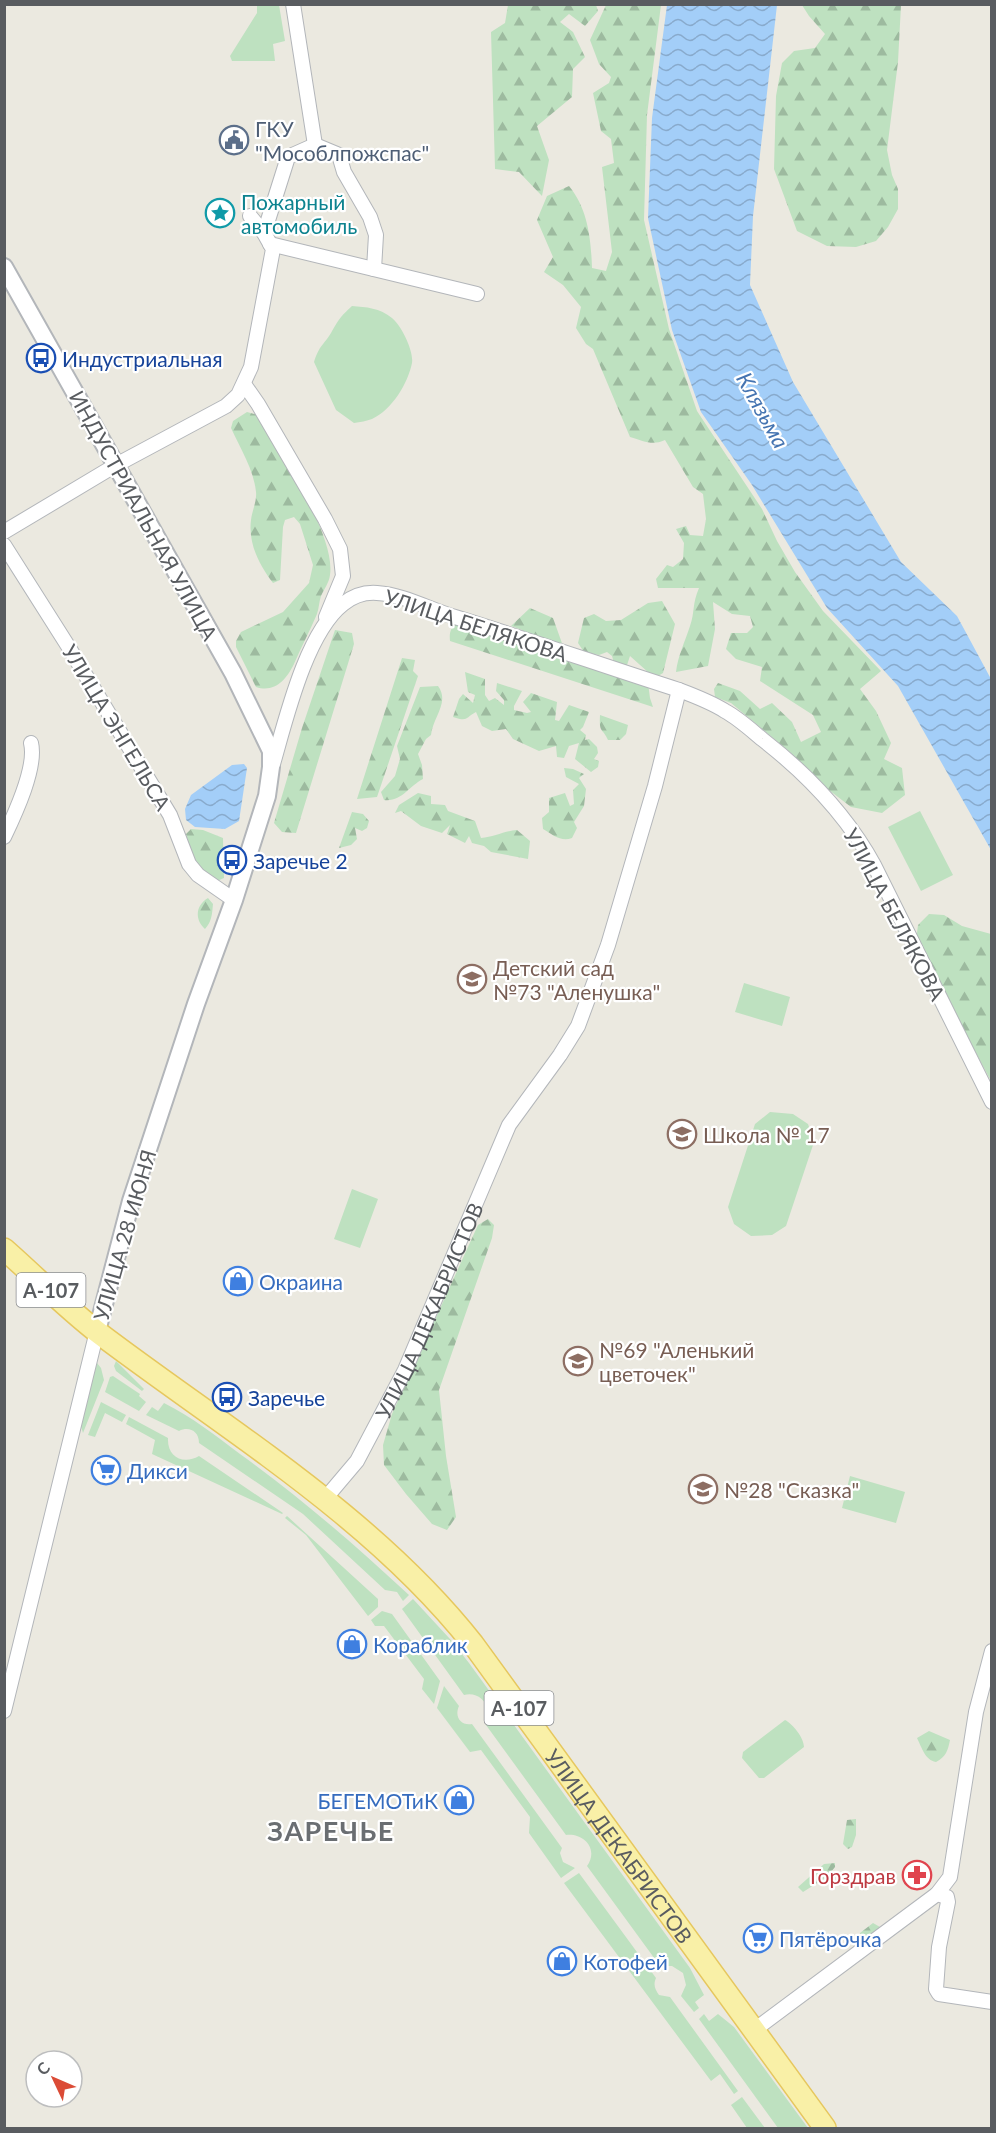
<svg xmlns="http://www.w3.org/2000/svg" width="996" height="2133" viewBox="0 0 996 2133" font-family="Lato,sans-serif">
<style>
.green{fill:#bee1c0}
.forest{fill:url(#forest-firs)}
.water{fill:url(#water-waves)}
.lines{fill:none;stroke-linecap:round;stroke-linejoin:round}
.minor-casing{stroke:#b3b6ba;stroke-width:16}
.tertiary-casing{stroke:#b3b6ba;stroke-width:20}
.primary-casing{stroke:#e6c75e;stroke-width:24}
.minor{stroke:#fff;stroke-width:14}
.tertiary{stroke:#fff;stroke-width:16}
.primary{stroke:#f9f0a7;stroke-width:21}
.labels{text-anchor:middle;dominant-baseline:central;stroke-width:4.5;stroke-linejoin:round;paint-order:stroke}
.shield{fill:#fff;stroke:#8b8d90;stroke-width:1.5}
.shield-label{font-size:20px;font-weight:bold;fill:#595c60}
.service-label{font-size:21px;fill:#4e5e75;stroke:#fff;text-anchor:start}
.culture-label{font-size:21px;fill:#0d838f;stroke:#fff;text-anchor:start}
.transit-label{font-size:21px;fill:#164399;stroke:#fff;text-anchor:start}
.street-label{font-size:21px;fill:#595c60;stroke:#fff}
.education-label{font-size:21px;fill:#785e54;stroke:#fff;text-anchor:start}
.shop-label{font-size:21px;fill:#366cbe;stroke:#fff;text-anchor:start}
.health-label{font-size:21px;fill:#be3a42;stroke:#fff;text-anchor:end}
.water-label{font-size:22px;font-style:italic;fill:#4574b1;stroke:#fff}
.district-label{font-size:27px;font-weight:bold;letter-spacing:1.5px;fill:#6a6e72;stroke:#fff}
</style>
<defs>
<pattern id="forest-firs" width="22" height="20" patternUnits="userSpaceOnUse" patternTransform="scale(1.5)"><rect width="22" height="20" fill="#bee1c0"/><path d="M5 1l3.5 6h-7zM16 11l3.5 6h-7z" fill="#9dba9f"/></pattern>
<pattern id="water-waves" width="16" height="10" patternUnits="userSpaceOnUse" patternTransform="scale(1.5)"><rect width="16" height="10" fill="#a3cef8"/><path d="M0 5q4-4 8 0t8 0" fill="none" stroke="#8ac"/></pattern>
</defs>
<rect width="100%" height="100%" fill="#ebe9e0"/>
<path class="green" d="M 257,5 L 279,5 L 285,41 L 273,44 L 275,61 L 232,61 L 230,56 L 257,13 Z
M 352,306 C 366,307 380,308 392,318 C 401,325 414,351 412,363 C 408,383 392,410 372,419 C 367,421 360,422 354,423 L 336,410 L 314,362 C 320,344 323,346 331,333 C 339,319 340,317 352,306 Z
M 920,811 L 953,875 L 921,891 L 888,827 Z
M 744,983 L 790,997 L 782,1026 L 735,1012 Z
M 770,1112 L 793,1114 L 808,1124 L 814,1142 L 786,1226 L 772,1235 L 751,1236 L 734,1224 L 728,1207 L 755,1124 Z
M 352,1189 L 378,1199 L 360,1248 L 334,1239 Z
M 116,1361 L 144,1389 L 142,1391 L 116,1371 L 114,1366 Z
M 97,1363 L 101,1368 L 104,1380 L 83,1433 L 80,1423 Z
M 113,1376 L 140,1394 L 139,1396 L 146,1402 L 139,1411 L 105,1392 L 110,1377 Z
M 101,1402 L 126,1415 L 122,1422 L 105,1413 L 95,1437 L 88,1435 Z
M 164,1403 C 192,1417 215,1435 240,1454 C 300,1497 355,1545 409,1595 L 403,1601 L 397,1592 L 385,1590 L 303,1514 L 199,1443 C 199,1431 189,1426 179,1431 L 146,1415 L 152,1407 L 158,1411 Z
M 129,1417 L 168,1438 C 167,1457 183,1465 199,1456 L 283,1513 L 282,1514 L 152,1454 L 155,1440 L 126,1424 Z
M 850,1476 L 905,1492 L 896,1523 L 842,1508 Z
M 287,1516 L 378,1599 L 378,1607 L 368,1616 L 306,1535 L 285,1518 Z
M 413,1599 L 450,1639 L 469,1663 L 690,1968 L 704,1995 L 695,2002 L 699,2008 L 694,2012 L 681,1996 L 686,1985 L 683,1973 L 672,1966 L 660,1966 L 587,1866 C 599,1849 584,1833 566,1835 L 486,1725 L 489,1711 C 485,1699 476,1692 464,1695 L 402,1609 Z
M 382,1611 L 392,1614 L 440,1681 L 434,1704 L 422,1689 L 424,1679 L 384,1626 L 375,1626 L 371,1620 Z
M 444,1686 L 459,1706 C 454,1717 461,1726 472,1724 L 562,1848 L 560,1853 L 563,1862 L 575,1868 L 561,1878 L 529,1833 L 530,1817 L 481,1750 L 470,1752 L 437,1708 Z
M 785,1720 C 793,1724 804,1738 804,1747 L 764,1778 L 759,1778 L 742,1758 L 743,1752 Z
M 579,1873 L 656,1978 C 653,1985 655,1989 659,1995 L 670,1997 L 738,2091 L 734,2094 L 720,2074 L 711,2081 L 564,1883 Z
M 704,2014 L 709,2021 L 718,2014 L 734,2027 L 808,2128 L 778,2128 L 699,2019 Z
M 742,2097 L 765,2128 L 747,2128 L 731,2105 Z"/>
<path class="forest" d="M 508,5 L 596,5 L 598,11 L 585,26 L 569,14 L 560,22 L 573,32 L 585,57 L 573,69 L 572,97 L 537,126 L 549,160 L 542,196 L 519,172 L 495,169 L 491,32 L 505,23 Z
M 606,5 L 661,5 L 647,115 L 644,220 L 669,329 L 697,411 L 762,509 L 777,541 L 795,572 L 823,611 L 881,671 L 860,689 L 876,711 L 891,743 L 884,759 L 902,768 L 905,795 L 882,813 L 851,807 L 825,787 L 791,753 L 731,703 L 715,697 L 714,689 L 718,683 L 740,691 L 760,709 L 772,703 L 792,722 L 801,742 L 821,732 L 813,715 L 760,681 L 762,667 L 736,659 L 726,649 L 731,633 L 747,633 L 753,627 L 750,616 L 732,614 L 713,602 L 715,629 L 708,666 L 676,672 C 678,655 685,642 690,626 C 695,612 692,604 699,588 L 658,588 L 656,579 L 667,565 L 673,567 L 683,559 L 684,543 L 676,529 L 686,526 L 690,535 L 703,536 L 706,519 L 703,494 L 693,487 L 665,440 C 652,446 644,441 630,437 L 593,349 L 586,344 L 576,328 L 581,307 L 563,285 L 544,272 L 553,257 L 537,220 L 547,196 L 569,186 C 588,209 591,239 592,268 L 606,271 L 612,252 L 602,167 L 614,163 L 611,139 L 601,131 L 593,93 L 609,83 L 611,77 L 599,64 L 590,40 Z
M 802,5 L 901,5 L 898,62 L 887,150 L 892,175 L 898,189 L 898,209 L 888,227 L 876,241 L 856,247 L 827,246 L 797,231 L 774,169 L 776,96 L 782,63 L 794,51 L 815,48 L 825,34 L 809,16 Z
M 247,412 L 258,415 C 279,451 336,535 330,575 C 329,583 324,589 321,596 C 319,602 319,608 317,614 C 310,631 301,647 294,664 C 286,680 275,693 256,687 L 236,647 L 236,641 L 241,632 L 283,612 L 309,583 L 313,565 L 300,524 L 294,517 L 285,520 L 283,527 L 280,580 L 273,583 C 259,565 248,543 251,520 C 252,511 257,501 256,492 C 254,470 240,448 231,428 L 233,421 Z
M 662,601 L 675,624 L 663,673 L 658,676 L 649,673 L 630,656 L 626,668 L 614,663 L 612,656 L 607,652 L 599,655 L 584,652 L 578,643 L 584,618 L 594,614 L 606,621 L 621,620 L 648,603 Z
M 530,608 L 553,618 L 563,646 L 547,639 L 540,640 L 531,637 L 522,630 L 511,626 Z
M 459,622 L 648,683 L 650,698 L 653,707 L 450,641 C 449,632 451,626 459,622 Z
M 335,630 L 352,633 L 354,644 L 296,833 L 282,832 L 274,823 L 302,728 Z
M 402,658 L 415,660 L 413,671 L 418,676 L 377,797 L 357,799 Z
M 465,672 L 485,679 L 485,695 L 489,701 L 495,698 L 504,705 L 504,700 L 496,691 L 497,683 L 522,691 L 514,706 L 514,710 L 527,713 L 531,712 L 523,702 L 531,693 L 557,702 L 555,720 L 559,721 L 569,705 L 589,712 L 583,727 L 580,730 L 586,735 L 585,740 L 589,739 L 597,747 L 598,753 L 594,759 L 599,761 L 598,767 L 591,772 L 575,759 L 579,743 L 569,746 L 564,758 L 557,757 L 556,746 L 539,751 L 513,739 L 506,729 L 492,731 L 482,726 L 476,712 C 465,718 468,722 453,717 L 459,699 L 463,694 L 473,703 L 475,695 L 468,692 Z
M 438,686 C 450,702 433,717 431,735 L 426,739 L 418,754 L 422,765 L 423,779 C 409,786 402,802 384,800 L 381,792 L 395,776 L 400,759 L 397,746 L 420,687 Z
M 600,715 L 628,725 L 626,734 L 620,740 L 608,740 C 602,727 599,734 600,715 Z
M 564,768 L 573,769 L 584,774 L 579,778 L 586,789 L 584,806 L 574,822 L 577,828 L 572,838 C 561,842 553,835 543,829 L 542,818 L 549,812 L 549,798 L 565,793 L 570,806 L 574,804 L 573,790 L 579,784 L 566,777 Z
M 418,793 L 431,796 L 431,804 L 445,805 L 448,811 L 475,821 L 481,838 C 494,837 504,831 517,830 L 530,841 L 528,859 L 491,852 L 484,846 L 472,843 L 469,836 L 465,843 L 447,834 L 450,825 L 442,833 L 421,826 L 401,811 L 395,813 L 399,805 Z
M 352,812 L 363,814 L 369,821 L 367,828 L 362,831 L 355,828 L 357,839 L 351,845 L 339,848 Z
M 191,829 L 203,830 L 223,838 L 224,878 L 217,881 C 196,874 191,853 186,834 Z
M 208,898 L 213,904 C 212,914 212,921 205,929 C 194,919 196,905 208,898 Z
M 929,914 L 944,915 L 962,926 L 991,934 L 991,1081 L 916,941 L 918,925 Z
M 488,1219 L 494,1225 L 492,1238 L 439,1390 L 446,1456 L 456,1517 L 447,1530 L 432,1524 L 406,1494 L 384,1465 L 383,1445 L 392,1414 L 478,1225 Z
M 929,1731 L 950,1740 C 948,1750 946,1757 936,1762 C 925,1760 922,1748 917,1738 Z
M 856,1819 L 856,1835 L 852,1847 L 848,1849 L 843,1844 L 847,1820 Z
M 835,1863 L 835,1867 L 827,1877 L 803,1892 L 798,1887 L 824,1864 Z
M 873,1923 L 880,1927 L 876,1933 L 861,1941 L 860,1933 Z"/>
<path class="water" d="M 667,5 L 777,5 L 753,216 L 750,285 L 793,382 L 901,562 L 957,616 L 991,679 L 991,850 L 898,686 L 827,608 L 752,485 L 701,412 L 672,330 L 648,218 L 652,118 Z
M 244,764 L 247,768 L 239,821 L 225,829 L 195,827 L 186,820 L 185,809 L 191,795 L 232,765 Z"/>
<g class="lines">
<g class="minor-casing">
<g id="minor">
<path d="M 293,4 L 315,145"/>
<path d="M 315,145 L 339,155 L 344,172 L 370,217 L 376,235 L 374,269"/>
<path d="M 264,233 L 288,157 L 315,145"/>
<path d="M 270,244 L 477,294"/>
<path d="M 244,384 L 258,404 L 325,519 L 340,549 L 343,576 L 326,617"/>
<path d="M 4,532 L 116,465 L 226,406 L 238,395 L 251,367 L 273,249 L 264,233 L 250,216"/>
<path d="M 4,545 L 68,646 L 170,815 L 189,864 L 198,875 L 234,900"/>
<path d="M 273,764 C 286,719 306,633 343,604 C 353,596 364,592 377,593 C 405,595 428,609 455,617 C 530,640 604,666 679,690 C 695,696 711,702 725,711 C 738,718 750,729 762,739 C 807,774 846,814 874,865 L 992,1102"/>
<path d="M 4,837 C 15,814 37,767 31,743"/>
<path id="s1" d="M 324,1500 L 357,1461 L 405,1370 L 509,1125 L 560,1055 L 578,1026 L 608,945 L 655,786 L 679,690"/>
<path d="M 4,1711 L 97,1331"/>
<path d="M 937,1894 L 947,1897 L 948,1902 L 939,1947 L 936,1989 L 939,1994 L 992,2002"/>
<path d="M 753,2031 L 937,1894 L 950,1877 L 976,1712 L 992,1651"/>
</g>
</g>
<g class="tertiary-casing">
<path id="tertiary" d="M 4,267 L 233,673 L 271,751 L 271,767 L 267,796 L 234,900 L 196,1004 L 131,1201 L 97,1331"/>
</g>
<g class="primary-casing">
<g id="primary">
<path id="s2" d="M 4,1249 C 36,1277 66,1308 100,1334 C 227,1430 373,1517 473,1644 L 825,2128"/>
</g>
</g>
<use href="#minor" class="minor"/>
<use href="#tertiary" class="tertiary"/>
<use href="#primary" class="primary"/>
</g>
<defs>
<g id="civic-ring" transform="scale(1.5)"><circle r="9.5" fill="#fff" stroke="#5c6f8a" stroke-width="1.5"/><path d="M-.6-6.5H3V-4.5H.6V-3L4-1V1h2V6H-6V1h2V-1L-.6-3ZM-1.2 2.5V6h2.4V2.5Z" fill="#5c6f8a"/></g>
<g id="sight-ring" transform="scale(1.5)"><circle r="9.5" fill="#fff" stroke="#0f9aa8" stroke-width="1.5"/><path d="M0-6L1.8-2.2L6-1.7L2.9 1.2L3.7 5.4L0 3.3L-3.7 5.4L-2.9 1.2L-6-1.7L-1.8-2.2Z" fill="#0f9aa8"/></g>
<g id="bus-ring" transform="scale(1.5)"><circle r="9.5" fill="#fff" stroke="#1a4fb4" stroke-width="1.5"/><path d="M-5-6H5V4H4V6H2V4H-2V6H-4V4H-5ZM-3.5-4V0h7V-4ZM-3.5 1.2v1.5H-2V1.2ZM2 1.2v1.5H3.5V1.2Z" fill="#1a4fb4"/></g>
<g id="school-ring" transform="scale(1.5)"><circle r="9.5" fill="#fff" stroke="#8d6e63" stroke-width="1.5"/><path d="M0-5L7-2L0 1L-7-2ZM-4 1L0 2.5L4 1V4Q0 6-4 4Z" fill="#8d6e63"/></g>
<g id="shop-ring" transform="scale(1.5)"><circle r="9.5" fill="#fff" stroke="#3f7fe0" stroke-width="1.5"/><path d="M-5-2.5h2.3a2.7 3.5 0 0 1 5.4 0H5L5.5 6h-11ZM-1.5-2.5h3a1.5 2.3 0 0 0-3 0Z" fill="#3f7fe0"/></g>
<g id="supermarket-ring" transform="scale(1.5)"><circle r="9.5" fill="#fff" stroke="#3f7fe0" stroke-width="1.5"/><path d="M-6-5.5h2.5l.6 2H6L4.5 2H-2.5L-4.4-4H-6ZM-1.5 3.2a1.3 1.3 0 1 0 .1 0ZM3 3.2a1.3 1.3 0 1 0 .1 0Z" fill="#3f7fe0"/></g>
<g id="pharmacy-ring" transform="scale(1.5)"><circle r="9.5" fill="#fff" stroke="#e0444e" stroke-width="1.5"/><path d="M-2-6h4v4h4v4h-4v4h-4v-4h-4v-4h4Z" fill="#e0444e"/></g>
</defs>
<g fill-rule="evenodd">
<use href="#civic-ring" x="234" y="140"/>
<use href="#sight-ring" x="220" y="213"/>
<use href="#bus-ring" x="41" y="358"/>
<use href="#bus-ring" x="232" y="860"/>
<use href="#school-ring" x="472" y="979"/>
<use href="#school-ring" x="682" y="1134"/>
<use href="#shop-ring" x="238" y="1281"/>
<use href="#school-ring" x="578" y="1361"/>
<use href="#bus-ring" x="227" y="1397"/>
<use href="#supermarket-ring" x="106" y="1470"/>
<use href="#school-ring" x="703" y="1489"/>
<use href="#shop-ring" x="352" y="1644"/>
<use href="#shop-ring" x="459" y="1800"/>
<use href="#pharmacy-ring" x="917" y="1875"/>
<use href="#supermarket-ring" x="758" y="1938"/>
<use href="#shop-ring" x="562" y="1961"/>
</g>
<g class="labels">
<g class="shield">
<rect x="16.5" y="1273" width="69" height="34" rx="4.5"/>
<rect x="484.5" y="1691" width="69" height="34" rx="4.5"/>
</g>
<g class="shield-label">
<text x="51" y="1290">А-107</text>
<text x="519" y="1708">А-107</text>
</g>
<g class="service-label">
<text x="255" y="128">ГКУ<tspan x="255" dy="24">"Мособлпожспас"</tspan></text>
</g>
<g class="culture-label">
<text x="241" y="201">Пожарный<tspan x="241" dy="24">автомобиль</tspan></text>
</g>
<g class="transit-label">
<text x="62" y="358">Индустриальная</text>
<text x="253" y="860">Заречье 2</text>
<text x="248" y="1397">Заречье</text>
</g>
<g class="street-label">
<text transform="translate(144 515) rotate(61)">ИНДУСТРИАЛЬНАЯ УЛИЦА</text>
<text transform="translate(476 625) rotate(18)">УЛИЦА БЕЛЯКОВА</text>
<text transform="translate(117 727) rotate(59)">УЛИЦА ЭНГЕЛЬСА</text>
<text transform="translate(895 914) rotate(62)">УЛИЦА БЕЛЯКОВА</text>
<text transform="translate(124 1235) rotate(-74)">УЛИЦА 28 ИЮНЯ</text>
<text stroke="none"><textPath href="#s1" startOffset="218">УЛИЦА ДЕКАБРИСТОВ</textPath></text>
<text stroke="none"><textPath href="#s2" startOffset="864">УЛИЦА ДЕКАБРИСТОВ</textPath></text>
</g>
<g class="education-label">
<text x="493" y="967">Детский сад<tspan x="493" dy="24">№73 "Аленушка"</tspan></text>
<text x="703" y="1134">Школа № 17</text>
<text x="599" y="1349">№69 "Аленький<tspan x="599" dy="24">цветочек"</tspan></text>
<text x="724" y="1489">№28 "Сказка"</text>
</g>
<g class="shop-label">
<text x="259" y="1281">Окраина</text>
<text x="127" y="1470">Дикси</text>
<text x="373" y="1644">Кораблик</text>
<text x="438" y="1800" text-anchor="end">БЕГЕМОТиК</text>
<text x="779" y="1938">Пятёрочка</text>
<text x="583" y="1961">Котофей</text>
</g>
<g class="health-label">
<text x="896" y="1875">Горздрав</text>
</g>
<g class="water-label">
<text transform="translate(763 410) rotate(61)">Клязьма</text>
</g>
<g class="district-label">
<text x="331" y="1830">ЗАРЕЧЬЕ</text>
</g>
</g>
<rect width="996" height="2133" fill="none" stroke="#595c60" stroke-width="12"/>
<g transform="translate(54 2079) rotate(314)"><circle r="28" fill="#ffffff" stroke="#bdbebf" stroke-width="1.5"/>
<path d="M0-4.5L10 22L0 15L-10 22Z" fill="#db4b36"/>
<text y="-9" font-size="16" font-weight="bold" text-anchor="middle" fill="#595c60">С</text>
</g>
</svg>
